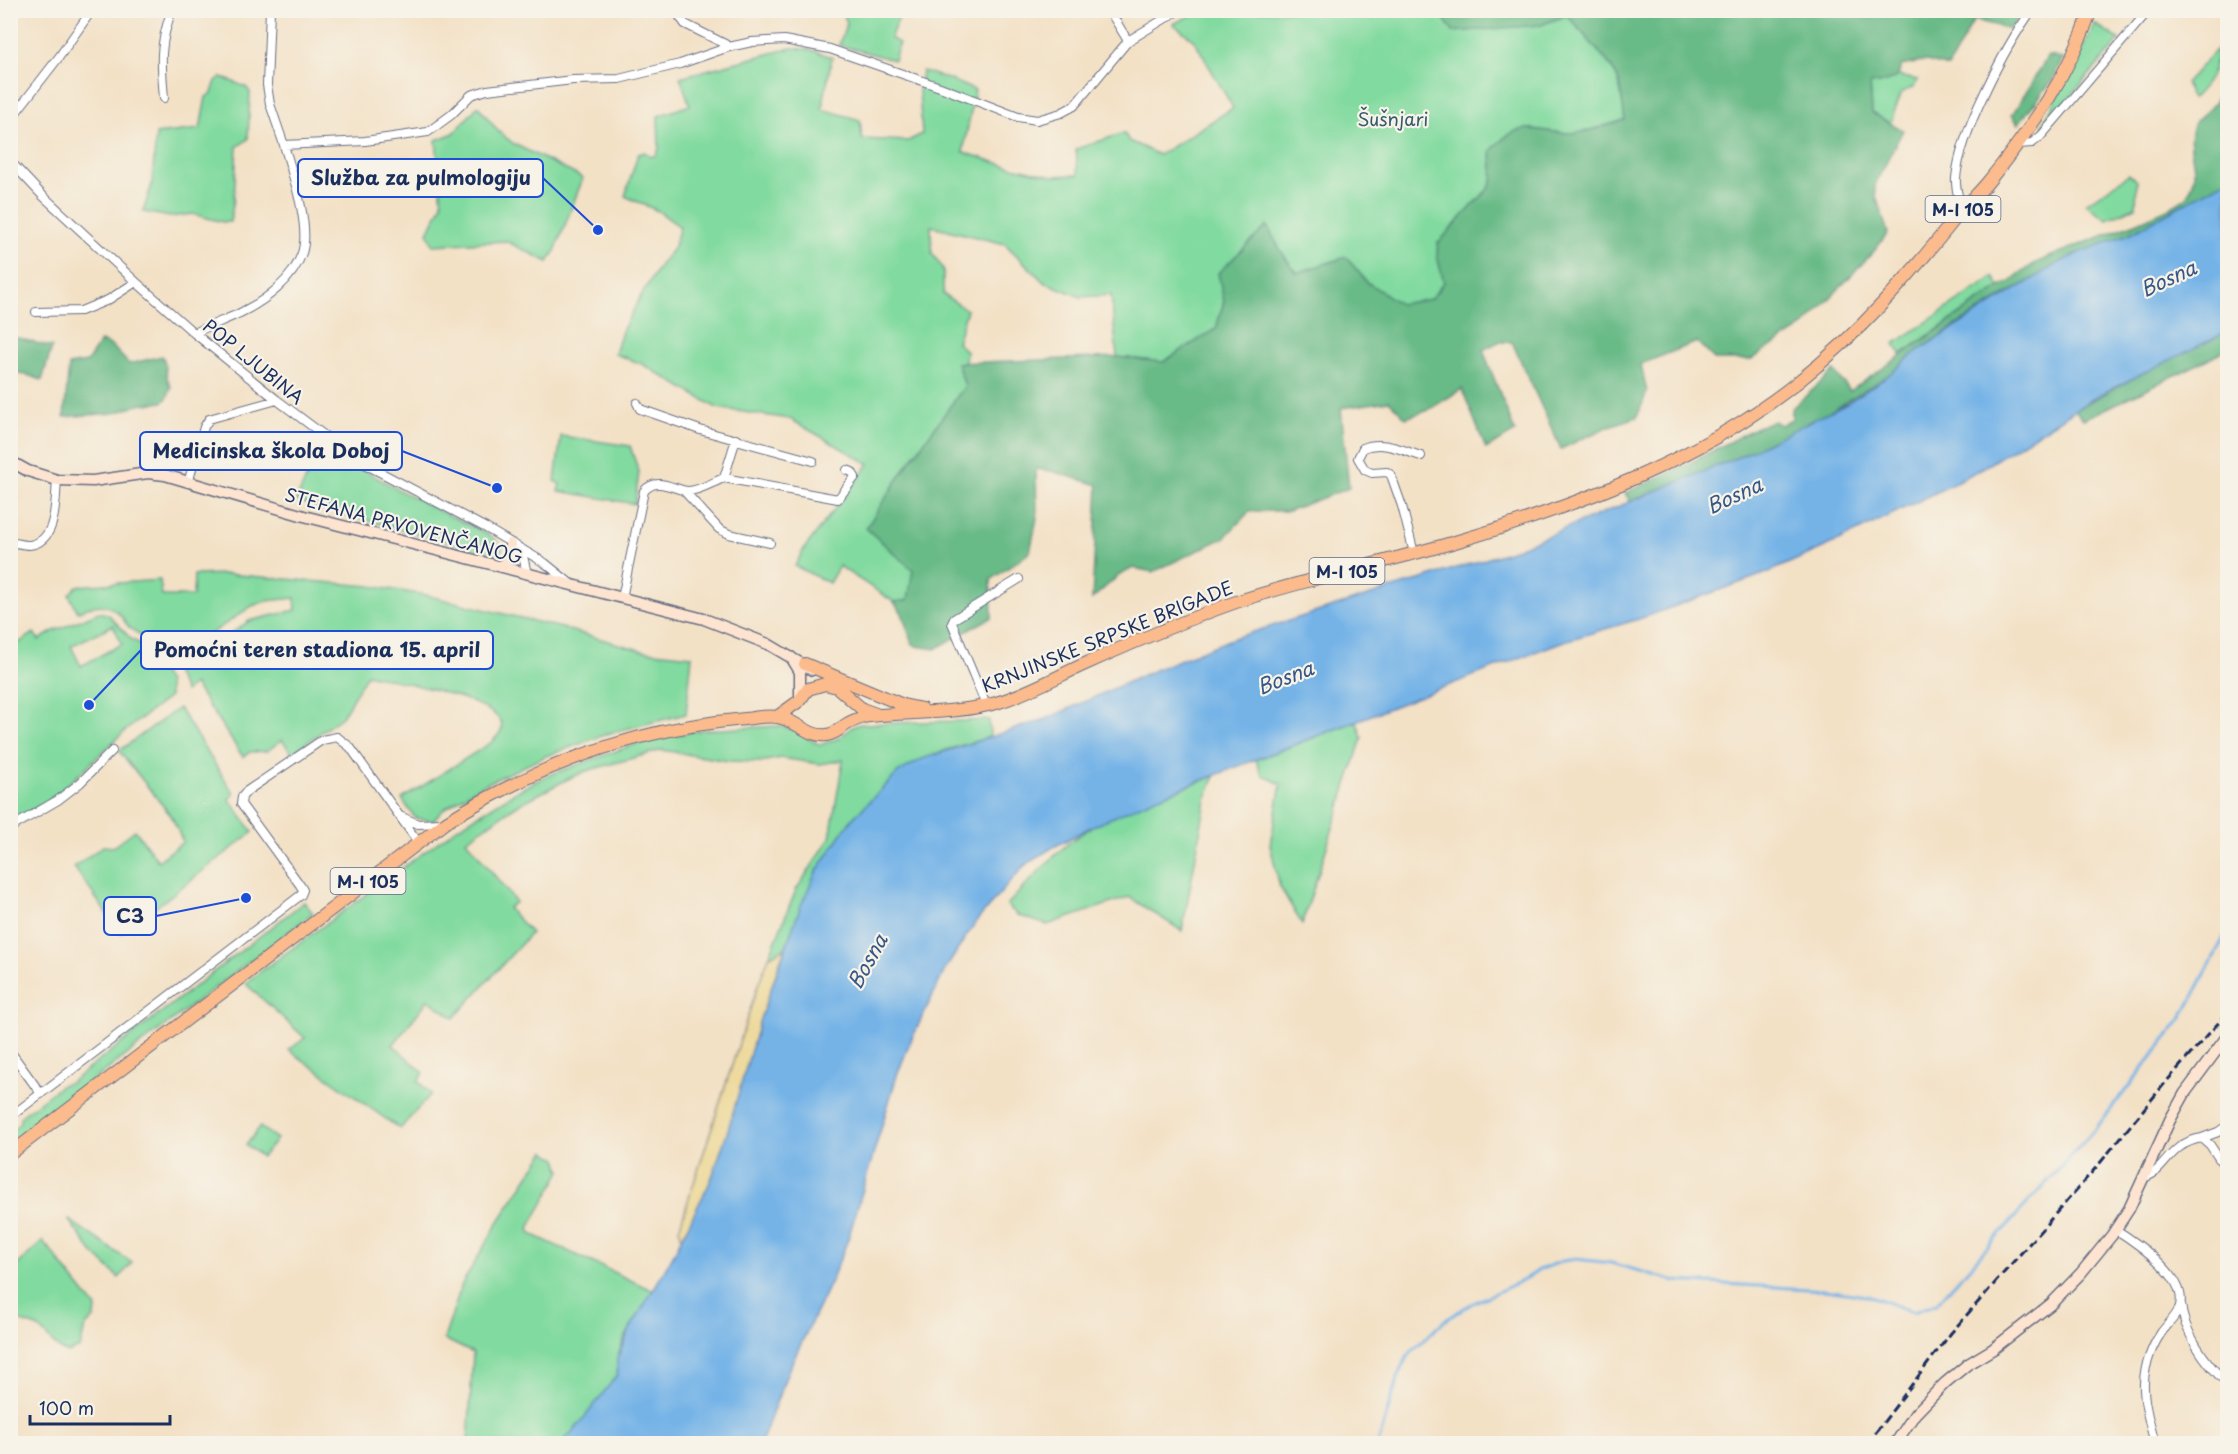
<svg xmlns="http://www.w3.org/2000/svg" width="2238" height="1454" viewBox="0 0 2238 1454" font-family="'Playpen Sans',sans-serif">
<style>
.green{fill:#81da9f;stroke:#4e847e;stroke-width:1.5;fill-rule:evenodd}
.forest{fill:#68ba86;stroke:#427472;stroke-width:1.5}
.sand{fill:#eeda9e;stroke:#84847e;stroke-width:1.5}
.water{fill:#74b3e7;stroke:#4871a2;stroke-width:1.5}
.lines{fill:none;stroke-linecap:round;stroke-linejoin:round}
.stream{stroke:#74b3e7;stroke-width:3}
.street-casing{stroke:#676d82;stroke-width:10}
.secondary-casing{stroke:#676d82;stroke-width:13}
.primary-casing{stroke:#676d82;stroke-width:14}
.street{stroke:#fff;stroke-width:8}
.secondary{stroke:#fde4d1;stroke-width:10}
.primary{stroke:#fbbb8d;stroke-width:12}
.rail{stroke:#1b2f5e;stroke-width:3;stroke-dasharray:9 4.5;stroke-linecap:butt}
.labels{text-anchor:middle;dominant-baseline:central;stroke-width:4.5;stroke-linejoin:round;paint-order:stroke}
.shield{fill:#f7f3e8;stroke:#5d6a87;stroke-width:1.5}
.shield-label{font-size:16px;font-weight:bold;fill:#1b2f5e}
.park-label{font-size:18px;fill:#345a6e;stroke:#f7f3e8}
.street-label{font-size:18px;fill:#1b2f5e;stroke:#f7f3e8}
.water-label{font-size:20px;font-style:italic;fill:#365787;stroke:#f7f3e8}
.leader{fill:none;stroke:#1d4ed8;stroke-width:2}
.callout-dot{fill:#1d4ed8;stroke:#f7f3e8;stroke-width:2}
.callout{fill:#f7f3e8;stroke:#1d4ed8;stroke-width:2}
.callout-label{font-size:20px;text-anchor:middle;font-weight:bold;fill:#1b2f5e}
</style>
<rect width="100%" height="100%" fill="#f7f3e8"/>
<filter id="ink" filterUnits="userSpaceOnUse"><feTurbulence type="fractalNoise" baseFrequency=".0167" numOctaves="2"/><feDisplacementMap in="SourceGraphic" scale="12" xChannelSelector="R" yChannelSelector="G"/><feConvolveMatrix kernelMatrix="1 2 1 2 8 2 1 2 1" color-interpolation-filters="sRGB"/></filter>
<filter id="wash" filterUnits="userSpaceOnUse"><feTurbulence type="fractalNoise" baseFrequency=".008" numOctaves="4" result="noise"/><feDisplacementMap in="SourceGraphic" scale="24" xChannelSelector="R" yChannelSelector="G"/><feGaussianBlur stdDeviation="1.35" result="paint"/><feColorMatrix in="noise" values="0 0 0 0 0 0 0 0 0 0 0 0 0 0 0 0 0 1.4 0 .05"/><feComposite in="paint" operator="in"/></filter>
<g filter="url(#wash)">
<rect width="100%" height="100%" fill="#f3e1c6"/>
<path class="green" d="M 830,11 L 902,11 L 890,38 L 899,43 L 894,60 L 839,45 L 847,22 L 843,14 Z
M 1200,11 L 1439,11 L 1446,20 L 1541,25 L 1567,15 L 1611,66 L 1619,81 L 1625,120 C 1608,124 1588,133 1571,133 C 1534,134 1522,115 1491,151 L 1493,179 L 1489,188 L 1438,243 L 1437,256 L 1444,282 L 1431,299 L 1400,304 L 1367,282 L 1346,257 L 1297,273 L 1281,252 L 1267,227 L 1219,273 L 1224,301 L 1216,329 L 1163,362 L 1117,357 L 1111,295 L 1081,297 L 1044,282 L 1005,244 L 931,226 L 932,253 L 943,269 L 943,294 L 967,310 L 957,342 L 966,351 L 965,363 L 957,363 L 965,386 L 906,467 L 913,570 L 908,601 L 894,602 L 839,566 L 829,583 L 795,566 L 804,549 L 869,464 L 790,419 L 717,408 L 642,364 L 615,354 L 622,331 L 642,294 L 662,262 L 673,249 L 680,227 L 658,211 L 625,196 L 638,154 L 645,152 L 651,157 L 656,155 L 659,148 L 658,116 L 690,105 L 680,77 L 791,48 L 808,49 L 832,57 L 822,109 L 860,120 L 862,139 L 908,141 L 922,134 L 919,90 L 922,71 L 945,78 L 975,90 L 963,152 L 1004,165 L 1053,176 L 1078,175 L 1076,149 L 1124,133 L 1129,141 L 1159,155 L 1233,108 L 1194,40 L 1173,24 Z
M 2095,24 L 2120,40 L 2049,121 L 2042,126 Z
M 2218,48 C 2214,73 2210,82 2192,99 L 2185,84 Z
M 1898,76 L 1918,80 L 1914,87 L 1902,92 L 1890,123 L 1872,113 L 1870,83 L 1886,82 Z
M 221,77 L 246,87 L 250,92 L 248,139 L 237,147 L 234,199 L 230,222 L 223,222 L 192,214 L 170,217 L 143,212 L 152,184 L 156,134 L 200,129 L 206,97 L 212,93 L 216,81 Z
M 478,106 L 498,131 L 514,144 L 583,178 L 555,251 L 548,262 L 506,241 L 433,245 L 428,233 L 442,204 L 436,140 L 454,133 Z
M 2129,174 L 2137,181 L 2136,207 L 2107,219 L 2086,204 Z
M 1994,277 L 2000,287 L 1901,354 L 1894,344 Z
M 561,436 L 630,446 L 639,472 L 635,504 L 558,491 L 560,484 L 555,481 Z
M 325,445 C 370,476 416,500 465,523 C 477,529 497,536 502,549 L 496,555 L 490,554 L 296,501 L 311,467 Z
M 226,574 L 370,586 L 425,595 L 558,627 L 644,651 L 692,656 L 686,714 L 610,733 L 546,756 L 477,788 L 444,809 L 433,821 L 415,818 L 402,799 L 492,742 C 496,737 502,733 502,726 C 500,699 390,680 367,674 L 342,717 L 292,753 L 282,740 L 267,751 L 250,752 L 243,757 L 194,684 L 185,692 L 173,668 L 202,654 L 249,621 L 296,610 L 295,598 L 266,601 L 252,606 L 194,645 L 165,658 C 155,645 142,637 129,627 C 126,624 124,620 121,616 C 108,601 94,604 78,612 L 69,595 L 77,586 L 160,580 L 162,596 L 193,596 L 194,575 Z
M 99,612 L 109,615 L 131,639 L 142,645 L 168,682 L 169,697 L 125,731 L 55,797 L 11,822 L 11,648 L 34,633 L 39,640 L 52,632 ZM 113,625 L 122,644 L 81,666 L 71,646 Z
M 179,708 L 234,794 L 229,799 L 253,832 L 121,934 L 74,867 L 103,846 L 113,847 L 135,830 L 158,861 L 183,842 L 172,817 L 119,751 Z
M 989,720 L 990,737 L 946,750 L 899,772 L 852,819 L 816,872 L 785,948 L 769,957 L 796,890 L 830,838 L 843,760 L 820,764 L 781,758 L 760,762 L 728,761 L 662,750 L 586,771 L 566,780 L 516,806 L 466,840 L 516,902 L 508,908 L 531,933 L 454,1018 L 428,1000 L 393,1045 L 424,1073 L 418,1081 L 431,1094 L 400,1129 L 289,1050 L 305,1038 L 245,983 L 457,828 L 519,790 L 546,776 L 644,741 L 702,730 L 780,726 L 796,731 L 820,745 L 839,738 L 852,727 L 860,724 Z
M 1357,721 L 1362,738 L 1302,924 L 1280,887 L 1270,845 L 1281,784 L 1262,775 L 1256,760 Z
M 1215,776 L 1207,795 L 1182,931 L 1129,897 L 1047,925 L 1017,915 L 1007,905 C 1027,884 1047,861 1069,843 C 1105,813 1171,793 1215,776 Z
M 304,902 L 313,913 L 11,1143 L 11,1131 L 20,1123 L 20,1117 L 63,1084 L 70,1083 Z
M 260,1127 L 277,1139 L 262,1157 L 246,1145 Z
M 545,1151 L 557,1159 L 561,1171 L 529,1228 L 531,1234 L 654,1291 C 641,1312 625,1332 618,1356 C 616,1362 619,1369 618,1375 C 614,1386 571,1434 561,1443 L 468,1443 L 473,1353 L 444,1339 L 462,1284 L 499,1221 Z
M 68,1219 L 132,1263 L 119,1278 L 92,1252 Z
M 43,1241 L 96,1308 L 95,1317 L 85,1327 L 80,1348 L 68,1353 L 59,1349 L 39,1328 L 11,1318 L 11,1271 Z"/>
<path class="forest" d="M 1439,11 L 2022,11 L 2010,29 L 1974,20 L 1948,67 L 1927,61 L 1901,66 L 1898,76 L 1886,82 L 1870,84 L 1872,113 L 1903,130 L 1875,185 L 1876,196 L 1888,233 L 1875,250 L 1804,326 L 1750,360 L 1715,360 L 1697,342 L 1641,364 L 1647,392 L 1637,417 L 1607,427 L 1561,449 L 1512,342 L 1498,342 L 1483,350 L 1515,432 L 1486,449 L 1462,389 L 1428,410 L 1406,418 L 1389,401 L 1341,408 L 1349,488 L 1288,511 L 1250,511 L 1224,538 L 1153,572 L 1133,568 L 1118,576 L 1092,599 L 1098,485 L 1051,471 L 1036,469 L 1037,518 L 1030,552 L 991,580 L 992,617 L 935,649 L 916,646 L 912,643 L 902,613 L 894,602 L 908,600 L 913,570 L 866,528 L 906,467 L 965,386 L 957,363 L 1117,357 L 1163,362 L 1216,329 L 1224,301 L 1218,273 L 1267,226 L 1281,251 L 1296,273 L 1346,257 L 1367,282 L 1400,304 L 1431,299 L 1444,282 L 1437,256 L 1438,243 L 1489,188 L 1493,179 L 1491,151 C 1522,115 1534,134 1571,133 C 1588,133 1608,124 1625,120 L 1619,81 L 1611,66 L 1567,15 L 1541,25 L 1453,32 Z
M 2048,56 L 2063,58 L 2052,81 L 2018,124 L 2012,115 Z
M 2227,70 L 2227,180 L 2129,234 L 2081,252 L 2032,279 L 1947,331 L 1917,351 L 1889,375 L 1821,417 L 1741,456 L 1631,503 L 1625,493 L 1686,465 L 1757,427 L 1774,421 L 1781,425 L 1792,419 L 1792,408 L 1834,371 L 1850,391 L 2000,287 C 2015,281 2024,269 2038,262 C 2073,246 2110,234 2145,219 C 2155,214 2183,204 2188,194 C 2202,171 2187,155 2191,132 C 2193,118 2206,115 2213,104 C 2220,95 2223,81 2227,70 Z
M 2227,332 L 2227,350 L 2095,414 L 2083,419 L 2075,410 L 2146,371 Z
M 10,336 L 52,347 L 42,380 L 27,375 L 11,373 Z
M 101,341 L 112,346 L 129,364 L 162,356 C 169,367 163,374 171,387 L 167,398 L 163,402 L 138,405 L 115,413 L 64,417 L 69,365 L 87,362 Z"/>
<path class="sand" d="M 785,948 C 756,1024 742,1105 711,1180 C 703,1200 692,1219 682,1238 L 679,1229 L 758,985 L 769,957 Z"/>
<path class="water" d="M 2227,180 L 2227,332 L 2097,396 L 1984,467 L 1949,486 L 1836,542 L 1767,573 L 1639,619 L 1561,642 L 1156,798 L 1089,828 L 1050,849 L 1024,866 L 979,918 L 965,938 L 945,970 L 911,1040 L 897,1075 L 848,1239 L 831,1281 L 788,1371 L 761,1443 L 561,1443 L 574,1431 L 617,1375 L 617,1359 L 631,1327 L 669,1263 L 711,1180 L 727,1133 L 760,1019 L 801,905 L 816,872 L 852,819 L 899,772 L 922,759 L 1046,719 L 1157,669 L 1234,638 L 1508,552 L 1741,456 L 1847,403 L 1889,375 L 1917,351 L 2055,265 L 2081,252 L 2129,234 Z"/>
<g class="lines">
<path class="stream" d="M 1378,1444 L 1398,1376 L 1404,1362 L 1413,1350 L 1445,1320 L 1471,1304 L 1524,1280 L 1539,1270 L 1563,1261 L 1576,1259 L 1611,1263 L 1675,1281 L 1825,1290 L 1874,1297 L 1913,1312 L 1936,1304 L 2097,1127 L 2182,1018 L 2228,930"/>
</g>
</g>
<g filter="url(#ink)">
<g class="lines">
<g class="street-casing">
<path id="street" d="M 270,10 L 267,85 L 270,104 L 284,145
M 675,10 L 685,24 L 725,44 L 729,47
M 1109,10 L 1128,41
M 164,98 C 161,63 159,44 172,10
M 10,120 L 59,57 L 92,10
M 2018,144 L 2032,143 L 2041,136 L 2149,10
M 10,161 L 42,195 L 136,282 L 194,333 L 277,400 L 357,460 L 486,528 L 545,563 L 571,584
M 1962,210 C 1959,200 1955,188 1956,178 C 1960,133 2005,47 2032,10
M 36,312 L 81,311 L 108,300 L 136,282
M 194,333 C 209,326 225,320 240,313 C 265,301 293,280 302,253 C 311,226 292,173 284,145 L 365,141 L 428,132 L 451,115 L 471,95 L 487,90 L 573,80 L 619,79 L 680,64 L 729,47 L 752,42 L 784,40 L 830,49 L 940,87 L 1018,117 L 1037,120 L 1061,113 L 1074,106 L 1128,41 L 1179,10
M 637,403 L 640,409 L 700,430 L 813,461
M 724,478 L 838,499 L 855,477 L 852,472 L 847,470
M 188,483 L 204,427 L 209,419 L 277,400
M 685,492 L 719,529 L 729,534 L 770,543
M 10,542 C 16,543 24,545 29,545 C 58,542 55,500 57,480
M 515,550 L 524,560 L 527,574
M 1414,553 L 1402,506 L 1391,475 L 1387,472 L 1372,473 L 1365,470 L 1358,458 L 1363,448 C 1382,440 1402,450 1421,456
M 622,598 L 644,491 C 657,475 676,491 688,491 C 699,491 713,482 724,478 L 736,439
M 986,705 L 952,623 L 954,619 L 1019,579
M 402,817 L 418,824 L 442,823
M 10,828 L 58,800 L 80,783 L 112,751
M 10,1051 L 41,1094
M 10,1117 L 301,895 L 303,890 L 300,885 L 241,804 L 242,797 L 247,791 L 322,740 L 337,737 L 350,747 L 418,842
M 2202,1138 L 2218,1132 L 2228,1125
M 2142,1178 C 2167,1173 2166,1144 2202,1138 L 2210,1145 L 2228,1172
M 2115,1229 C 2137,1243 2194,1281 2178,1311 C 2173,1320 2166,1326 2161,1333 C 2154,1343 2149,1356 2146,1367 C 2140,1391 2148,1417 2154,1440 L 2159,1444
M 2181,1304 C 2183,1331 2206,1364 2226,1382"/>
</g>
<g class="secondary-casing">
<path id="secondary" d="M 10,461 L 28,471 L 57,480 L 93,481 L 148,473 L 165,475 L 304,516 L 704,619 L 768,644 L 812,670
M 501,567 L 509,558 L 510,544
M 791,657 L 800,672 L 800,698
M 1895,1444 L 1915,1414 L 1945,1383 L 1968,1364 L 1993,1349 L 2051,1304 L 2081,1273 L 2112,1235 L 2129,1209 L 2170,1120 L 2185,1093 L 2228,1035"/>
</g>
<g class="primary-casing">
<path id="primary" d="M 805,664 L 903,705 L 922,709
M 777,717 L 799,701 L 808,689 L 825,684 L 837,687 L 862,709 L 876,714
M 10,1154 L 446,822 C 538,765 637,728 745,719 C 755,718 767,715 777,717 C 795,719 809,738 827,735 C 836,734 840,728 847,724 C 852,721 858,719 863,717 C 908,711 953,715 996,703 C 1027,694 1056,677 1085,664 C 1134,642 1185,620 1236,602 C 1311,577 1390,562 1465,539 C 1583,503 1702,459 1799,381 C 1859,334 1911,274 1958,215 C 1968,203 1979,193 1988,182 C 2031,129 2069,75 2091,10"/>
</g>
<use href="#street" class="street"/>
<use href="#secondary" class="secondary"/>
<use href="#primary" class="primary"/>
<path class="rail" d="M 1867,1444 L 1951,1333 L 2100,1163 L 2165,1083 L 2228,1012"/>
</g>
</g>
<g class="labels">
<g class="shield">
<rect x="1925.5" y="196" width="75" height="26" rx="4.5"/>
<rect x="1309.5" y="558" width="75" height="26" rx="4.5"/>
<rect x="330.5" y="868" width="75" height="26" rx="4.5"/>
</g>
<g class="shield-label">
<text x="1963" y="209">M-I 105</text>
<text x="1347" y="571">M-I 105</text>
<text x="368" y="881">M-I 105</text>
</g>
<g class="park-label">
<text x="1393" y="118">Šušnjari</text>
</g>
<g class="street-label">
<text transform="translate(254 361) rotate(39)">POP LJUBINA</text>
<text transform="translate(404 525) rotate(15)">STEFANA PRVOVENČANOG</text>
<text transform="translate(1107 636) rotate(-22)">KRNJINSKE SRPSKE BRIGADE</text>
</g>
<g class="water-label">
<text transform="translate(2168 278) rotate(-25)">Bosna</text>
<text transform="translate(1734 495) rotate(-25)">Bosna</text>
<text transform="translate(1285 677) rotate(-21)">Bosna</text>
<text transform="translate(867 961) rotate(-61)">Bosna</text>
</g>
</g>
<path class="leader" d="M598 230L543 178M497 488L402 451M89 705L141 650M246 898L156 916"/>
<g class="callout-dot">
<circle cx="598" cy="230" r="6"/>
<circle cx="497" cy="488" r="6"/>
<circle cx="89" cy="705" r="6"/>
<circle cx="246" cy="898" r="6"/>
</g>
<g class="callout">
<rect x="298" y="159" width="245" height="38" rx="6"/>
<rect x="140" y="432" width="262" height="38" rx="6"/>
<rect x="141" y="631" width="352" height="38" rx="6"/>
<rect x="104" y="897" width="52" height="38" rx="6"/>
</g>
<g class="callout-label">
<text x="421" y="185">Služba za pulmologiju</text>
<text x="271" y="458">Medicinska škola Doboj</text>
<text x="317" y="657">Pomoćni teren stadiona 15. april</text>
<text x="130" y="923">C3</text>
</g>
<rect width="2238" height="1454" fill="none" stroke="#f7f3e8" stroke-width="36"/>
<path d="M30 1415v9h140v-9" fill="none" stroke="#1b2f5e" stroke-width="3"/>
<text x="39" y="1415" font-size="18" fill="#1b2f5e" stroke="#f7f3e8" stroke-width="4.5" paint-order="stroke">100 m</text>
</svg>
